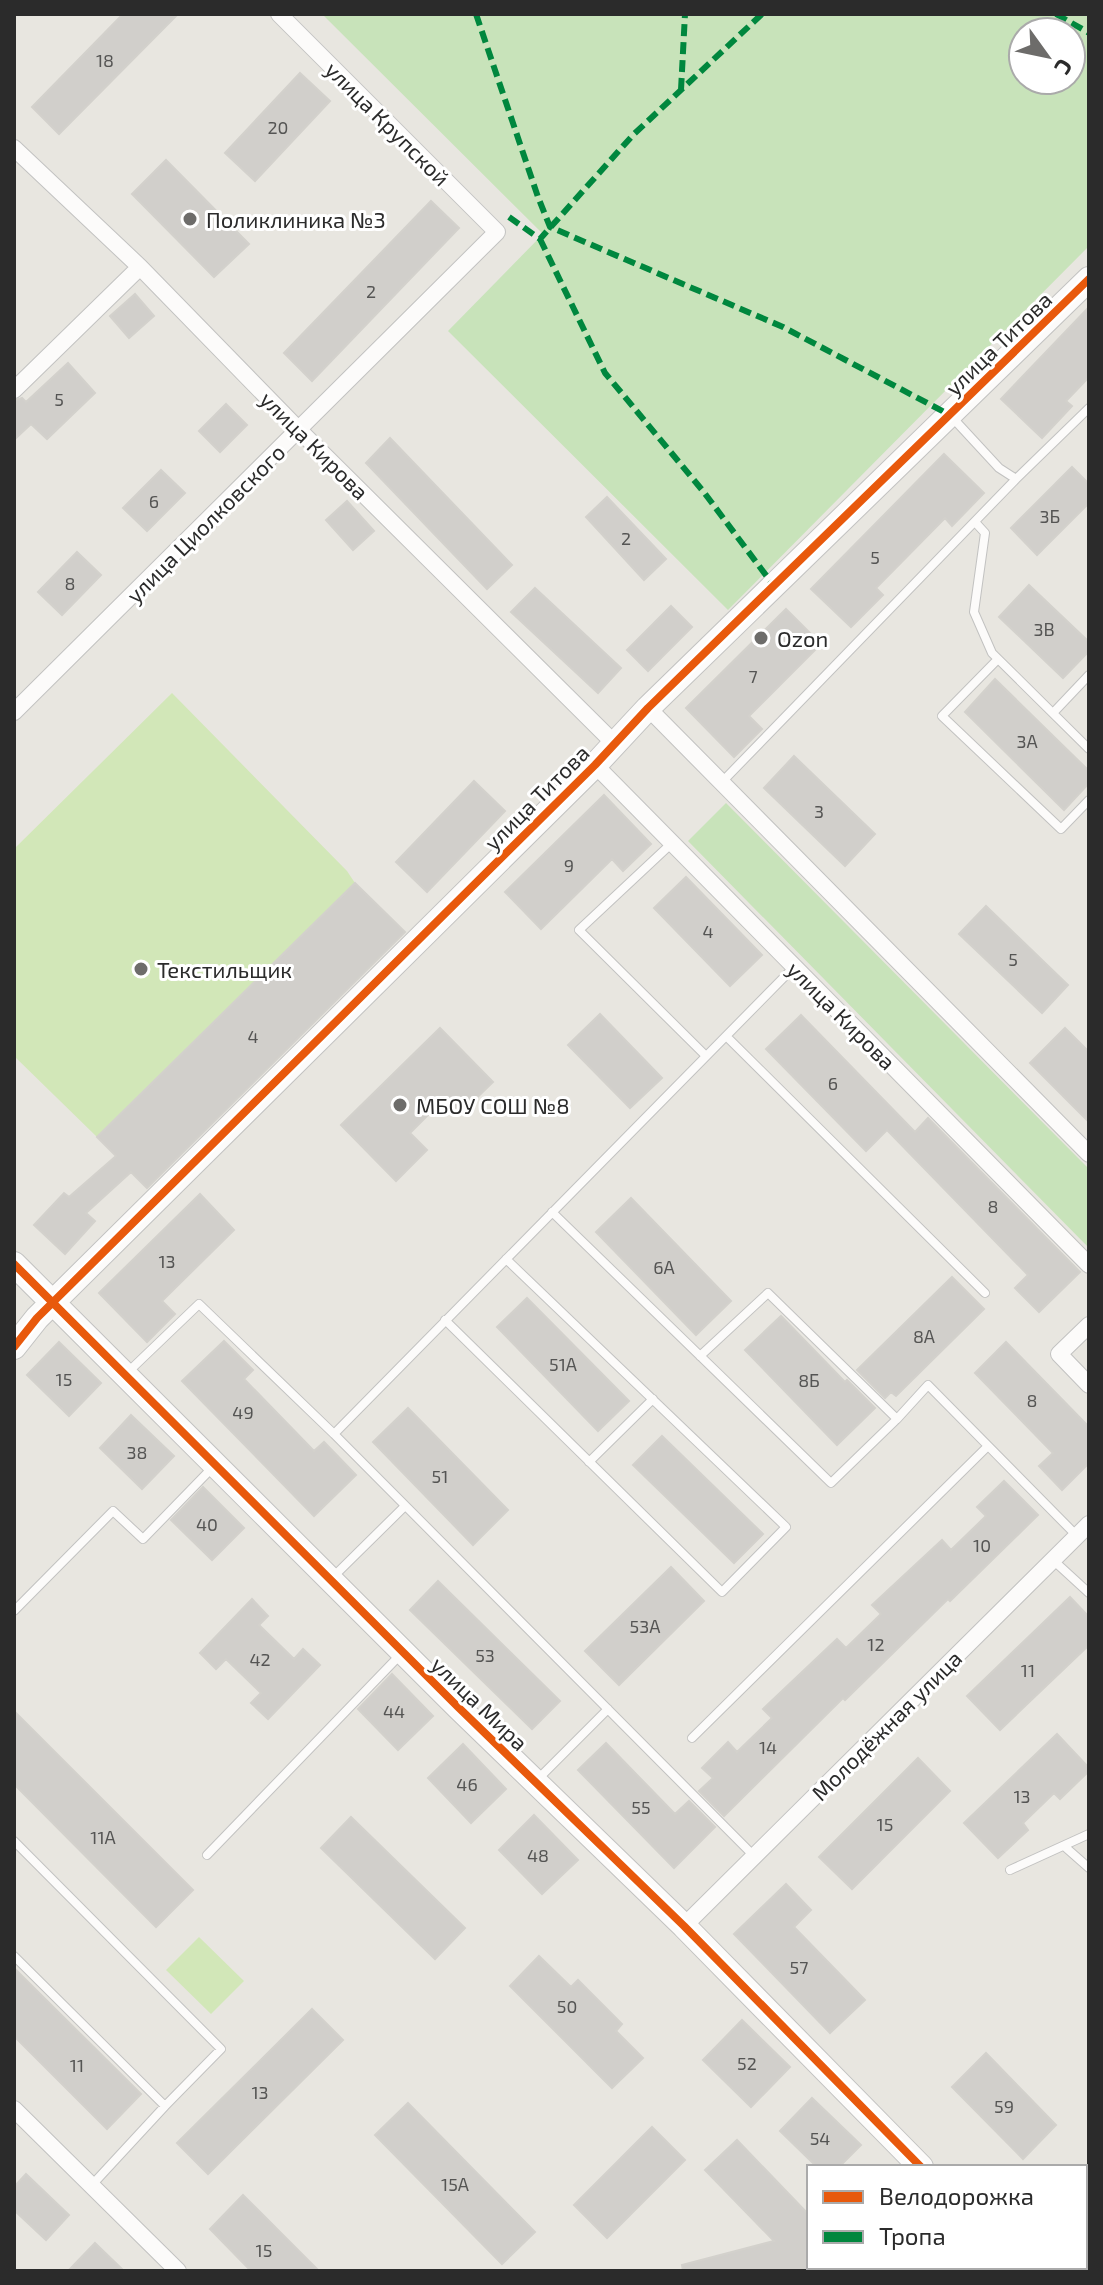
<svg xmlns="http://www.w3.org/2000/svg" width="1103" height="2285" viewBox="0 0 1103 2285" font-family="'Exo 2',sans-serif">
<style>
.green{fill:#c8e3ba;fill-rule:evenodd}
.pitch{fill:#d2e7b8}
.building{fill:#d1cfcb;stroke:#d3d1cc;stroke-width:2}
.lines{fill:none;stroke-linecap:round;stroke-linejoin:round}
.lane-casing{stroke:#c2c2c1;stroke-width:10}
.street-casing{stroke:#c2c2c1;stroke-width:18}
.secondary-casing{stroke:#c2c2c1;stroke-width:26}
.lane{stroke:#fcfbfa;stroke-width:8}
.street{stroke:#fcfbfa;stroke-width:16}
.secondary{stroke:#fcfbfa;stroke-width:24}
.quiet{stroke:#00873e;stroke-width:6;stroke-dasharray:12 6;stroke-linecap:butt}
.cycleway-casing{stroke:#fff;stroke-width:13}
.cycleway{stroke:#e8590c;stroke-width:8}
.poi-dot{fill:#6d6c6a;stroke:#fff;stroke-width:3}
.labels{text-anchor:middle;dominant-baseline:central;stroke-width:6;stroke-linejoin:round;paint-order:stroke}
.number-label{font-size:18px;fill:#555554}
.street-label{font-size:22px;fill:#2b2b2b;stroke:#fff}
.poi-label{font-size:22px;fill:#2b2b2b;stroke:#fff;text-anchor:start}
</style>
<rect width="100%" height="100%" fill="#e8e6e0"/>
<path class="green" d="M 322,14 L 1089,14 L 1089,246 L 728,610 L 448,331 L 543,234 ZM 1023,32 L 1071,32 L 1071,80 L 1023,80 Z
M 726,803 L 1089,1169 L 1089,1248 L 688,841 Z"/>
<path class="pitch" d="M 172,693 L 347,871 L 355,883 L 97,1137 L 14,1056 L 14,849 Z
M 199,1937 L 244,1981 L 211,2014 L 166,1970 Z"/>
<path class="building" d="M 123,14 L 178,14 L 59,134 L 32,107 Z
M 300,73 L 330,101 L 255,181 L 225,153 Z
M 166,160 L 249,244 L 214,277 L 132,194 Z
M 431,201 L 459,228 L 312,381 L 284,353 Z
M 135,294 L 154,316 L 129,338 L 110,316 Z
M 1089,307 L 1089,377 L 1066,401 L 1072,406 L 1042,438 L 1001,399 Z
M 68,363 L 95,393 L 47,439 L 31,424 L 14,440 L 14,401 L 22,398 L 26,402 Z
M 226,404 L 247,425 L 220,452 L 199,431 Z
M 390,438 L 512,565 L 487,589 L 366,463 Z
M 944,454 L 984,493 L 952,526 L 945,518 L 876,588 L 883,595 L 851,627 L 811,589 Z
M 1072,467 L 1089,484 L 1089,503 L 1037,555 L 1011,528 Z
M 161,470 L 185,493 L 147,531 L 123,508 Z
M 607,497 L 666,559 L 644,580 L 586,517 Z
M 347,501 L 374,531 L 353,550 L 326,520 Z
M 77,552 L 101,575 L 62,615 L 38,592 Z
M 1029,585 L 1089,642 L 1089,651 L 1063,678 L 999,617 Z
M 535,588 L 621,668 L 598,693 L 511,612 Z
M 671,606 L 692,627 L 648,671 L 627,650 Z
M 786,609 L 821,644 L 749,716 L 762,729 L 734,757 L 686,708 Z
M 995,679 L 1089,771 L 1089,783 L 1064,810 L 965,712 Z
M 794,756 L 875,834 L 845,866 L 764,788 Z
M 474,781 L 505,811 L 427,892 L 396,862 Z
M 604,795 L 651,844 L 623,871 L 612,859 L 541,929 L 505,892 Z
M 686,877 L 762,955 L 730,986 L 654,908 Z
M 355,883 L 405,932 L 147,1188 L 131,1172 L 86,1213 L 95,1221 L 65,1254 L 34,1225 L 64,1193 L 69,1197 L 116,1156 L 97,1137 Z
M 986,906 L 1068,985 L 1042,1013 L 959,934 Z
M 600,1014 L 662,1078 L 630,1108 L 568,1045 Z
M 801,1015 L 915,1132 L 928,1118 L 1080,1272 L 1039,1312 L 1015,1288 L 1028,1275 L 887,1130 L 866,1151 L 766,1049 Z
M 440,1028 L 493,1082 L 461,1113 L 446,1097 L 410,1133 L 427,1150 L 396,1181 L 341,1125 Z
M 1065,1028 L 1089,1052 L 1089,1122 L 1030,1063 Z
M 200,1194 L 234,1230 L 162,1301 L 175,1314 L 147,1342 L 99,1293 Z
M 631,1198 L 731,1301 L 696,1335 L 596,1232 Z
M 952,1277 L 984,1309 L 896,1396 L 891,1392 L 885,1398 L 857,1370 Z
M 527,1298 L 629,1401 L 598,1431 L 497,1327 Z
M 781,1316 L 845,1382 L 847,1380 L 875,1408 L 837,1445 L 745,1350 Z
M 224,1341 L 253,1370 L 244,1379 L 314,1451 L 324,1442 L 356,1475 L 314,1516 L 182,1381 Z
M 59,1342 L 101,1383 L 69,1416 L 27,1375 Z
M 1006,1342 L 1089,1427 L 1089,1463 L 1062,1490 L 1039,1466 L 1053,1453 L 975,1373 Z
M 408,1408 L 508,1510 L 473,1545 L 373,1442 Z
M 131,1415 L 174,1456 L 142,1489 L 100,1448 Z
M 662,1436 L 763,1534 L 734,1563 L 633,1465 Z
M 1004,1481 L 1038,1515 L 950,1601 L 948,1599 L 845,1700 L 843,1698 L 724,1816 L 699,1791 L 713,1778 L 702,1768 L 728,1742 L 737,1752 L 772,1718 L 763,1709 L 837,1639 L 846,1648 L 881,1614 L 872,1605 L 942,1540 L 951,1550 L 986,1516 L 977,1507 Z
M 203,1487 L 244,1528 L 212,1560 L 171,1520 Z
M 671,1567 L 704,1601 L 619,1685 L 585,1651 Z
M 438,1581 L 560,1701 L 532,1729 L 410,1610 Z
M 1070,1597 L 1089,1617 L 1089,1645 L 1000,1730 L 967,1696 Z
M 252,1599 L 268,1616 L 259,1625 L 294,1659 L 303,1649 L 320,1665 L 268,1719 L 251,1703 L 261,1693 L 226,1659 L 216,1669 L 200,1653 Z
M 392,1674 L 433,1716 L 398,1750 L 358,1709 Z
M 14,1711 L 193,1890 L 156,1927 L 14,1784 Z
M 1057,1734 L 1089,1768 L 1089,1771 L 1060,1799 L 1054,1793 L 1023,1823 L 1028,1830 L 998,1858 L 964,1823 Z
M 606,1743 L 675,1814 L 689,1801 L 715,1827 L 674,1868 L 578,1770 Z
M 463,1744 L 506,1789 L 471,1823 L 428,1778 Z
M 918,1758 L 950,1791 L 852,1889 L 819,1857 Z
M 534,1815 L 578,1860 L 542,1894 L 499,1850 Z
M 351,1817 L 465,1928 L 435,1959 L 321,1848 Z
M 786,1884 L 811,1910 L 794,1927 L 865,2000 L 830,2033 L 734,1934 Z
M 539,1956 L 571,1987 L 578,1980 L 622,2024 L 616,2031 L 643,2058 L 612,2088 L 510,1986 Z
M 14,1968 L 141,2094 L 107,2129 L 14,2036 Z
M 312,2009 L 343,2040 L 208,2174 L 177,2143 Z
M 742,2020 L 790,2067 L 751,2107 L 703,2060 Z
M 986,2053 L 1056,2125 L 1023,2159 L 952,2087 Z
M 812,2098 L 861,2145 L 839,2167 L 817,2167 L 780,2131 Z
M 408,2103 L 535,2232 L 502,2264 L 375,2135 Z
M 652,2127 L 685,2160 L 607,2238 L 574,2205 Z
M 737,2140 L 809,2215 L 809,2271 L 683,2271 L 682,2265 L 774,2241 L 705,2170 Z
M 26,2174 L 69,2215 L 46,2240 L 14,2210 L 14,2187 Z
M 243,2195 L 319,2271 L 251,2271 L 210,2229 Z
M 95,2243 L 124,2271 L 68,2271 Z"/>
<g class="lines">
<g class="lane-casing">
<path id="lane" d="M 950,415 L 999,468 L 1016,479 L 1089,408
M 975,522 L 985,533 L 974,612 L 992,653 L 1089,749
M 998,659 L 942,716 L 1061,829 L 1089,800
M 1053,713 L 1089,675
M 722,782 L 1016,479
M 672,843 L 579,930 L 706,1056
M 726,1036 L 985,1293
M 552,1212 L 831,1483 L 897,1419 L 768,1293 L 700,1356
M 445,1320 L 722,1592 L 786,1527 L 506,1259
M 127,1373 L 199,1304 L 334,1434
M 897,1419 L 928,1385 L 1077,1536
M 589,1462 L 653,1399
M 1053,1560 L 1089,1593
M 332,1578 L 405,1506
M 14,1611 L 113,1511 L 143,1539 L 213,1467
M 692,1738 L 988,1446
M 538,1779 L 608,1709
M 14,1841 L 221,2049 L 165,2106
M 1064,1846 L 1089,1868
M 207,1855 L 402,1653
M 754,1856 L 334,1434 L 794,967
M 1010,1870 L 1089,1834
M 14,1956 L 165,2106 L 91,2186"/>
</g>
<g class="street-casing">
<path id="street" d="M 14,148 L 140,267 L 299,430 L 614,743
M 14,390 L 140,267
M 648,708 L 1089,1154
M 14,712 L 497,232 L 279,14
M 595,765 L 1089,1265
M 1089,1325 L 1059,1354 L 1089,1385
M 684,1926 L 1089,1524
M 14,2109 L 178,2271"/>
</g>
<g class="secondary-casing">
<path id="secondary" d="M 14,1264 L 458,1707 L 684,1926 L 921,2167
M 14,1347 L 37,1318 L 595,765 L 648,708 L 1089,279
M 1020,2267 L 1024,2271"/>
</g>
<use href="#lane" class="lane"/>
<use href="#street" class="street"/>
<use href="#secondary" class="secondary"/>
<path class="quiet" d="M 476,14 L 538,197 L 550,227 L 783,327 L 950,415
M 1056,14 L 1089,33
M 681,90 L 685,14
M 509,217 L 540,239 L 633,135 L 762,14
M 540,239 L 605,373 L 703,491 L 774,586"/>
<g class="cycleway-casing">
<path id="cycleway" d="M 14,1264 L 458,1707 L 684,1926 L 921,2167
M 14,1347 L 37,1318 L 595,765 L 648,708 L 1089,279"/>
</g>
<use href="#cycleway" class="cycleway"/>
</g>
<g class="poi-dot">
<circle cx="190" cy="219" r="8"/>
<circle cx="761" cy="638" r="8"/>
<circle cx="141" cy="969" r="8"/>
<circle cx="400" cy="1105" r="8"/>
</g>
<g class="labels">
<g class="number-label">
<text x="105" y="60">18</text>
<text x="278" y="127">20</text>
<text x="371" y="291">2</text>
<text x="59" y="399">5</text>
<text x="154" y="501">6</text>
<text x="1050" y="516">3Б</text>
<text x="626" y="538">2</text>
<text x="875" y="557">5</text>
<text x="70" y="583">8</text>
<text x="1044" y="629">3В</text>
<text x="753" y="676">7</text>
<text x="1027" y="741">3А</text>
<text x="819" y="811">3</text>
<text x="569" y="865">9</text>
<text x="708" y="931">4</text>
<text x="1013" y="959">5</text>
<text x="253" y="1036">4</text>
<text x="833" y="1083">6</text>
<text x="993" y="1206">8</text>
<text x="167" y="1261">13</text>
<text x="664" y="1267">6А</text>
<text x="924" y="1336">8А</text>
<text x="563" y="1364">51А</text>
<text x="64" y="1379">15</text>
<text x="809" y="1380">8Б</text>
<text x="1032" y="1400">8</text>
<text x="243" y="1412">49</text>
<text x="137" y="1452">38</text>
<text x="440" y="1476">51</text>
<text x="207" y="1524">40</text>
<text x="982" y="1545">10</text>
<text x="645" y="1626">53А</text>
<text x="876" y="1644">12</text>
<text x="485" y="1655">53</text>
<text x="260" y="1659">42</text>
<text x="1028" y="1670">11</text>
<text x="394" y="1711">44</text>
<text x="768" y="1747">14</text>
<text x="467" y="1784">46</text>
<text x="1022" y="1796">13</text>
<text x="641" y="1807">55</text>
<text x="885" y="1824">15</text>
<text x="103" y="1837">11А</text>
<text x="538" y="1855">48</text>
<text x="799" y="1967">57</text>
<text x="567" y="2006">50</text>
<text x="747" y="2063">52</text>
<text x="77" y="2065">11</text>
<text x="260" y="2092">13</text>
<text x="1004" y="2106">59</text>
<text x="820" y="2138">54</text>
<text x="455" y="2184">15А</text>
<text x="264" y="2250">15</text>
</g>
<g class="street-label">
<text transform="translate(388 123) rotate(45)">улица Крупской</text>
<text transform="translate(998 343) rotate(-44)">улица Титова</text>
<text transform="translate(315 445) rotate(45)">улица Кирова</text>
<text transform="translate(205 523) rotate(-45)">улица Циолковского</text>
<text transform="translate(536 797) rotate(-45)">улица Титова</text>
<text transform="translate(842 1015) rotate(45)">улица Кирова</text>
<text transform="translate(480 1703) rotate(44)">улица Мира</text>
<text transform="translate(886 1725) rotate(-45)">Молодёжная улица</text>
</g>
<g class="poi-label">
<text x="206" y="219">Поликлиника №3</text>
<text x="777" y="638">Ozon</text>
<text x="157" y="969">Текстильщик</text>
<text x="416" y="1105">МБОУ СОШ №8</text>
</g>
</g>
<rect width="1103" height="2285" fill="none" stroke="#2b2b2b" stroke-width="32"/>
<rect x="807" y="2165" width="280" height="104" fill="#ffffff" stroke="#aaaaaa" stroke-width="2"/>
<rect x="823" y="2191" width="40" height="12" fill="#e8590c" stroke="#aaaaaa" stroke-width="2"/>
<text x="879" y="2205" font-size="24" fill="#2b2b2b">Велодорожка</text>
<rect x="823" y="2231" width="40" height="12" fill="#00873e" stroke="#aaaaaa" stroke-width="2"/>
<text x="879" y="2245" font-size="24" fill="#2b2b2b">Тропа</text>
<g transform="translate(1047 56) rotate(123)"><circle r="38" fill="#ffffff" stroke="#aaaaaa" stroke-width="2"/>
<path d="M0-6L14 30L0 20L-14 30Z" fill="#6d6c6a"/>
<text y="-12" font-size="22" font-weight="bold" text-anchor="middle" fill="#2b2b2b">С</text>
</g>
</svg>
